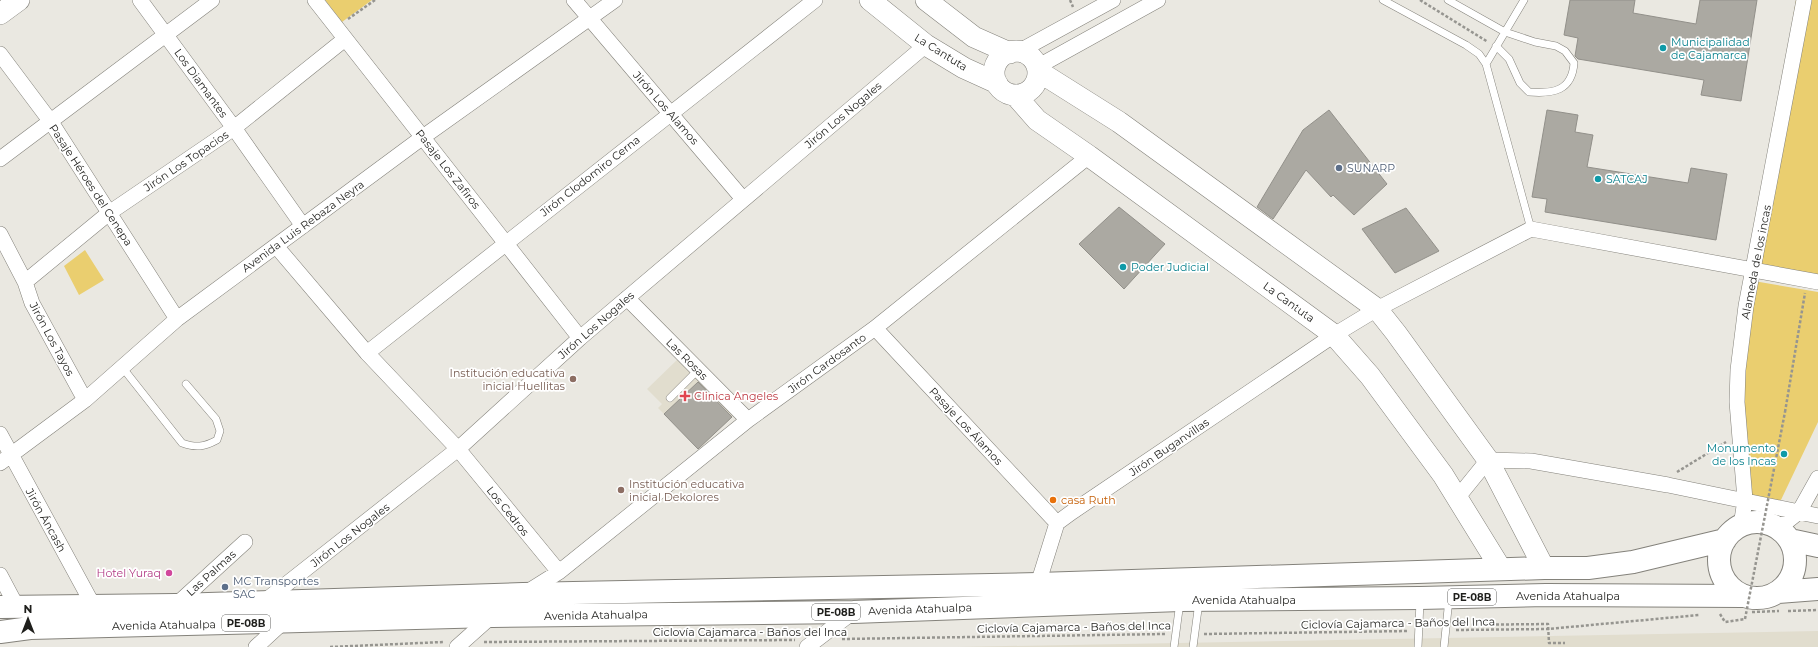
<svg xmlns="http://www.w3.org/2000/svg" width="1818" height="647" viewBox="0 0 1818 647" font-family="Montserrat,sans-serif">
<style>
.built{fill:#e1ddce}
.green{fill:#eace6f}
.building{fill:#aba9a2;stroke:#92908a}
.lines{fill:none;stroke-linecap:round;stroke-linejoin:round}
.lane-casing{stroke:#84827b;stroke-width:8}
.street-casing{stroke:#84827b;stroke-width:16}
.secondary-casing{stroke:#84827b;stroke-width:22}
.primary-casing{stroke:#84827b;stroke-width:24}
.path{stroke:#969590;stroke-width:2.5;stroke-dasharray:3 2;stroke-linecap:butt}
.lane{stroke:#fff;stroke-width:7}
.street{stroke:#fff;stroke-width:15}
.secondary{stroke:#fff;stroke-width:21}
.primary{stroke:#fff;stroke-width:22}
.path-bridge{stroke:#969590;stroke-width:2.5;stroke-dasharray:3 2;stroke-linecap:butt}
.culture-dot{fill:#0f9aa8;stroke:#fff;stroke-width:1.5}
.service-dot{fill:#5c6f8a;stroke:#fff;stroke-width:1.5}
.education-dot{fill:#8d6e63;stroke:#fff;stroke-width:1.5}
.health-dot{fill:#e0444e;stroke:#fff;stroke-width:1.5}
.food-dot{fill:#e8710a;stroke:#fff;stroke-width:1.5}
.hotel-dot{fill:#d1479c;stroke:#fff;stroke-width:1.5}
.labels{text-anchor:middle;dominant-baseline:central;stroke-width:3.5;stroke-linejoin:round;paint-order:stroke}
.shield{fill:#fff;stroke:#626260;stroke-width:1}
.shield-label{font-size:10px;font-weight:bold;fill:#1f1f1c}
.culture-label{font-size:11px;fill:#0d838f;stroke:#fff;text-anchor:start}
.street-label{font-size:11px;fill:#1f1f1c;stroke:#fff}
.service-label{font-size:11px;fill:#4e5e75;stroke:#fff;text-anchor:start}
.education-label{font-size:11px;fill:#785e54;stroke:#fff;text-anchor:end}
.health-label{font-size:11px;fill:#be3a42;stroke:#fff;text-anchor:start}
.food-label{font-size:11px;fill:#c56008;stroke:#fff;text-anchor:start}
.hotel-label{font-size:11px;fill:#b23c85;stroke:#fff;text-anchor:end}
</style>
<rect width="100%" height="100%" fill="#eae8e1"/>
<path class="built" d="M 679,358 L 734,415 L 699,449 L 658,408 L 662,404 L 647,389 Z
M 1818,631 L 1818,647 L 956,647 L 957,647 Z"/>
<path class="green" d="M 325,0 L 372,0 L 342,22 Z
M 1796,0 L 1818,0 L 1818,276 L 1759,267 L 1753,253 Z
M 85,250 L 104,280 L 79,295 L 64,266 Z
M 1748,280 L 1818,292 L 1818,422 L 1780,502 L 1741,496 Z"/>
<path class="building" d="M 1570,0 L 1635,0 L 1633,13 L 1696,24 L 1700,0 L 1757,0 L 1741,101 L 1701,95 L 1704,80 L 1578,59 L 1575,56 L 1578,38 L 1564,35 Z
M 1329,110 L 1387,184 L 1354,215 L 1333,195 L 1331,197 L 1306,170 L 1273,219 L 1257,207 L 1303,130 Z
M 1547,110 L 1578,115 L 1575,132 L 1593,135 L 1587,167 L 1688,183 L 1691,168 L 1727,174 L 1716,240 L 1545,212 L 1547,199 L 1532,197 Z
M 1119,207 L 1165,244 L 1124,289 L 1079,244 Z
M 1406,208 L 1439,251 L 1395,273 L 1362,229 Z
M 698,382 L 732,417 L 698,449 L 664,414 Z"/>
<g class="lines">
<g class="lane-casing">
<path id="lane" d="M 1383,0 L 1466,45 L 1479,54 L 1486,64 L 1531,229
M 1448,0 L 1505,32 L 1524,0
M 1486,64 L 1505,32 L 1535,42 L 1556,46 L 1565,51 L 1574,63 C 1572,91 1553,94 1529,92 L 1520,83 L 1509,59 L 1496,46
M 122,367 L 182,443 C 196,448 204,447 217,440 L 220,431 L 216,419 L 186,384
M 670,398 L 698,370
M 1174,647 L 1180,602
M 1193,647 L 1199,602
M 1418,647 L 1420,601
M 1444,647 L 1449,599"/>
</g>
<g class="street-casing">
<path id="street" d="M 140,0 L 234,128 L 303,226
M 315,0 L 580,338
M 574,0 L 743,199
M 1018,52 L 1113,0
M 0,54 L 51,122 L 177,319
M 1037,67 L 1158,0
M 0,159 L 212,0
M 0,234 L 25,282 L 32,303 L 85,400
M 276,246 L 367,353 L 458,449 L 559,572
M 25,282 L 109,213 L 234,128 L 345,39
M 627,298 L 748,420
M 875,328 L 1057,523
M 367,353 L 815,0
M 0,434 L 93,605
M 0,463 L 85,400 L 177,319 L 423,137 L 615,0
M 1458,497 L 1488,460 L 1531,461 L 1668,485 L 1818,516
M 1741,526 L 1745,500 L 1737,402 L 1738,370 L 1746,306 L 1804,0
M 1779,528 L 1799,512 L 1818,478
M 0,575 L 17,607
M 1038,584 L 1057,523 L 1072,512 L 1334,335 L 1377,309 L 1531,229 L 1818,282
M 524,594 L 559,572 L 748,420 L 875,328 L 1089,156
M 265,601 L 458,449 L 580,338 L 926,45
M 176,605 L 245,542
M 256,647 L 282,623
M 457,647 L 494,614
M 807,647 L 853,612"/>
</g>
<g class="secondary-casing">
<path id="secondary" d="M 870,0 L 926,45 L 964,68 L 997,83
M 926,0 L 974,37 L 1010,53
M 0,14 L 19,0
M994 73a22 22 0 1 1 44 0a22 22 0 1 1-44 0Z
M 1038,71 L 1119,122 L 1377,309 L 1396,333 L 1488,460 L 1544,568
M 1015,95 L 1037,120 L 1089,156 L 1334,335 L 1370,376 L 1443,475 L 1501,569"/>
</g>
<g class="primary-casing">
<path id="primary" d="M1719 560a38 38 0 1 1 76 0a38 38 0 1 1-76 0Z
M 1790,540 L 1818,546
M 1778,592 L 1818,589
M 0,607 L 176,605 L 523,594 L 1038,584 L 1544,568 L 1588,568 L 1633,562 L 1725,540
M 0,632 L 30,628 L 492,616 L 853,612 L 1180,600 L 1420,598 L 1546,595 L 1744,596"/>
</g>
<path class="path" d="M 1070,0 L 1073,7
M 1420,0 L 1488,42
M 348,19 L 375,0
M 1785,412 L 1805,293
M 1677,472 L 1726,442
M 1788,611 L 1818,610
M 1752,612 L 1779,611
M 1720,614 L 1725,622 L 1745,619
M 1456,625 L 1548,624 L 1549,643 L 1565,643
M 1456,630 L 1548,629 L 1699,615
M 1204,634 L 1409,631
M 842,639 L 1165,634
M 484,642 L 795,640
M 330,647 L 443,642"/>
<use href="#lane" class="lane"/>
<use href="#street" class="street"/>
<use href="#secondary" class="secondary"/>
<use href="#primary" class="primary"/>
<path class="path-bridge" d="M 1745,619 L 1785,412"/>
</g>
<g class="culture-dot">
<circle cx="1663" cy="48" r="4"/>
<circle cx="1598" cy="179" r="4"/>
<circle cx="1123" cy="267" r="4"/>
<circle cx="1784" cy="454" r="4"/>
</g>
<g class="service-dot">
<circle cx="1339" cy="168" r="4"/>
<circle cx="225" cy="587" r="4"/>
</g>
<g class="education-dot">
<circle cx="573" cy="379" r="4"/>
<circle cx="621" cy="490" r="4"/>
</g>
<path class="health-dot" d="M683 390h4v4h4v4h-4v4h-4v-4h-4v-4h4z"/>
<circle class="food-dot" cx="1053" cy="500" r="4"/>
<circle class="hotel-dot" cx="169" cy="573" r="4"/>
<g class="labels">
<g class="shield">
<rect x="1448" y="589" width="48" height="16" rx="3"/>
<rect x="812" y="604" width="48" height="16" rx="3"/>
<rect x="222" y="615" width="48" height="16" rx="3"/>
</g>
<g class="shield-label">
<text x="1472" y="597">PE-08B</text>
<text x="836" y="612">PE-08B</text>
<text x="246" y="623">PE-08B</text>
</g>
<g class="culture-label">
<text x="1671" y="42">Municipalidad<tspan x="1671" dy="13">de Cajamarca</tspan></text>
<text x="1606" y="179">SATCAJ</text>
<text x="1131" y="267">Poder Judicial</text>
<text x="1776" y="448" text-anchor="end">Monumento<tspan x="1776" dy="13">de los Incas</tspan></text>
</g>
<g class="street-label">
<text transform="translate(941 52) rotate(32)">La Cantuta</text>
<text transform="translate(201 83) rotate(54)">Los Diamantes</text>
<text transform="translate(666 108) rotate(49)">Jirón Los Alamos</text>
<text transform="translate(843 115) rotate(-40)">Jirón Los Nogales</text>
<text transform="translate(186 161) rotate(-34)">Jirón Los Topacios</text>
<text transform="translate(448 169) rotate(52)">Pasaje Los Zafiros</text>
<text transform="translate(590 176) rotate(-38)">Jirón Clodomiro Cerna</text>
<text transform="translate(91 185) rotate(57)">Pasaje Héroes del Cenepa</text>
<text transform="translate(303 226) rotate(-36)">Avenida Luis Rebaza Neyra</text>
<text transform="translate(1756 262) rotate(-79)">Alameda de los incas</text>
<text transform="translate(1289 302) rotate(36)">La Cantuta</text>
<text transform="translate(596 325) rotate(-41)">Jirón Los Nogales</text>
<text transform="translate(52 339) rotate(62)">Jirón Los Tayos</text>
<text transform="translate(687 359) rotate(45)">Las Rosas</text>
<text transform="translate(827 363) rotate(-36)">Jirón Cardosanto</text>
<text transform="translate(966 426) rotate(47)">Pasaje Los Álamos</text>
<text transform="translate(1169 447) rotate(-34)">Jirón Buganvillas</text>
<text transform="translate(508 511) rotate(51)">Los Cedros</text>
<text transform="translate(46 520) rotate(61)">Jirón Áncash</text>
<text transform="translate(350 535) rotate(-38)">Jirón Los Nogales</text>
<text transform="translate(211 573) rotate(-42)">Las Palmas</text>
<text x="1568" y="596">Avenida Atahualpa</text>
<text x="1244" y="600">Avenida Atahualpa</text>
<text transform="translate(920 609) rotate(-2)">Avenida Atahualpa</text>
<text transform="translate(596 615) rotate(-1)">Avenida Atahualpa</text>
<text transform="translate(1398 623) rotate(-1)">Ciclovía Cajamarca - Baños del Inca</text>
<text transform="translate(164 625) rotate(-1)">Avenida Atahualpa</text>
<text transform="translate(1074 627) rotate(-1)">Ciclovía Cajamarca - Baños del Inca</text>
<text x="750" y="632">Ciclovía Cajamarca - Baños del Inca</text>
</g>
<g class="service-label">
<text x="1347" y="168">SUNARP</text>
<text x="233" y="581">MC Transportes<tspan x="233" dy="13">SAC</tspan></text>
</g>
<g class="education-label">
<text x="565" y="373">Institución educativa<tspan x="565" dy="13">inicial Huellitas</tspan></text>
<text x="629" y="484" text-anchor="start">Institución educativa<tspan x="629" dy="13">inicial Dekolores</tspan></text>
</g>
<g class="health-label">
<text x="694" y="396">Clinica Angeles</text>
</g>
<g class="food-label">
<text x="1061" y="500">casa Ruth</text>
</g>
<g class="hotel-label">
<text x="161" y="573">Hotel Yuraq</text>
</g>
</g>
<g transform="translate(28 619)" stroke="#ffffff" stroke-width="3" paint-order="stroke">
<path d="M0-3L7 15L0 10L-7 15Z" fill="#1f1f1c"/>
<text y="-6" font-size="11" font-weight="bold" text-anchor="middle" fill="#1f1f1c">N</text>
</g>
</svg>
